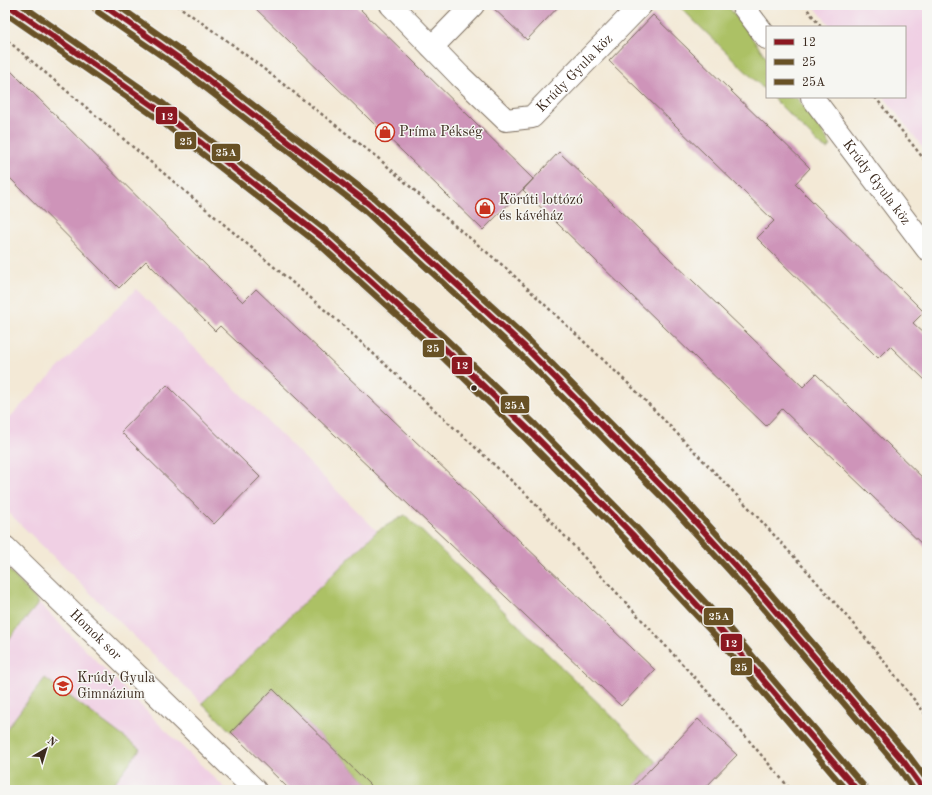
<svg xmlns="http://www.w3.org/2000/svg" width="932" height="795" viewBox="0 0 932 795" font-family="'Old Standard TT',serif">
<style>
.built{fill:#f0d0e4}
.green{fill:#acc165;stroke:#747642}
.building{fill:#ce94b9}
.lines{fill:none;stroke-linecap:round;stroke-linejoin:round}
.minor-casing{stroke:#7b6d5e;stroke-width:24}
.major-casing{stroke:#7b6d5e;stroke-width:24}
.path{stroke:#7b6d5e;stroke-width:2.5;stroke-dasharray:3 3;stroke-linecap:butt}
.minor{stroke:#fff;stroke-width:22}
.major{stroke:#f8bf6c;stroke-width:22}
.bus-1-casing{stroke:#f6f6f2;stroke-width:9}
.bus-2-casing{stroke:#f6f6f2;stroke-width:9}
.bus-3-casing{stroke:#f6f6f2;stroke-width:9}
.bus-1{stroke:#8c1821;stroke-width:6}
.bus-2{stroke:#685125;stroke-width:6}
.bus-3{stroke:#685125;stroke-width:6}
.bus-dot{fill:#3b2a1e;stroke:#f6f6f2;stroke-width:1.5}
.labels{text-anchor:middle;dominant-baseline:central;stroke-width:3;stroke-linejoin:round;paint-order:stroke}
.street-label{font-size:14px;fill:#3b2a1e;stroke:#f6f6f2}
.poi-label{font-size:14px;fill:#3b2a1e;stroke:#f6f6f2;text-anchor:start}
.line-badge{stroke:#f6f6f2;stroke-width:1.5}
.badge-label{font-size:11px;text-anchor:middle;font-weight:bold;fill:#fff}
</style>
<rect width="100%" height="100%" fill="#f6f6f2"/>
<filter id="ink" filterUnits="userSpaceOnUse"><feTurbulence type="fractalNoise" baseFrequency=".025" numOctaves="2"/><feDisplacementMap in="SourceGraphic" scale="8" xChannelSelector="R" yChannelSelector="G"/><feConvolveMatrix kernelMatrix="1 2 1 2 8 2 1 2 1" color-interpolation-filters="sRGB"/></filter>
<filter id="wash" filterUnits="userSpaceOnUse"><feTurbulence type="fractalNoise" baseFrequency=".012" numOctaves="4" result="noise"/><feDisplacementMap in="SourceGraphic" scale="16" xChannelSelector="R" yChannelSelector="G"/><feGaussianBlur stdDeviation="0.9" result="paint"/><feColorMatrix in="noise" values="0 0 0 0 0 0 0 0 0 0 0 0 0 0 0 0 0 1.4 0 .05"/><feComposite in="paint" operator="in"/></filter>
<g filter="url(#wash)">
<rect width="100%" height="100%" fill="#f3e9d6"/>
<path class="built" d="M 813,5 L 927,5 L 927,153 L 884,97 L 905,97 L 905,27 L 831,27 Z
M 136,289 L 377,531 L 202,703 L 5,509 L 5,422 Z
M 39,603 L 163,728 L 227,790 L 5,790 L 5,644 Z"/>
<path class="green" d="M 681,5 L 727,5 L 767,58 L 767,92 L 681,8 Z
M 772,97 L 796,97 L 825,136 L 831,146 L 827,149 L 820,145 Z
M 405,515 L 624,728 L 656,762 L 630,790 L 375,790 L 273,689 L 231,732 L 202,703 L 377,531 Z
M 5,566 L 39,603 L 5,644 Z
M 45,678 L 140,749 L 109,790 L 5,790 L 5,731 Z"/>
<g id="blocks">
<path class="building" d="M 252,5 L 356,5 L 533,179 L 483,230 Z
M 490,5 L 560,5 L 527,40 Z
M 653,15 L 810,168 L 795,184 L 924,312 L 913,323 L 927,336 L 927,382 L 890,346 L 878,358 L 757,238 L 774,221 L 609,61 Z
M 5,65 L 243,302 L 256,289 L 655,670 L 621,706 L 220,326 L 215,331 L 146,261 L 119,288 L 5,173 Z
M 559,152 L 803,387 L 816,374 L 927,482 L 927,549 L 782,409 L 766,426 L 523,190 Z
M 167,385 L 260,477 L 214,524 L 121,432 Z
M 273,689 L 375,790 L 290,790 L 231,732 Z
M 698,719 L 737,755 L 703,790 L 630,790 Z"/>
</g>
</g>
<g filter="url(#ink)">
<use href="#blocks" fill-opacity="0" stroke="#7b6d5e" stroke-width="1"/>
<g class="lines">
<g class="minor-casing">
<g id="minor">
<path id="s1" d="M 391,5 L 460,76 L 506,120 L 532,117 L 641,5"/>
<path d="M 742,5 L 767,38"/>
<path d="M 432,47 L 473,5"/>
<path id="s2" d="M 812,97 L 927,249"/>
<path id="s3" d="M 5,547 L 255,790"/>
</g>
</g>
<g class="major-casing">
<path id="major" d="M 8,5 L 159,110 L 327,241 L 438,342 L 530,431 L 632,534 L 723,633 L 857,790
M 103,5 L 190,66 L 369,204 L 525,347 L 680,505 L 759,592 L 904,762 L 924,790"/>
</g>
<path class="path" d="M 177,5 L 233,45 L 378,158 L 441,214 L 507,269 L 634,389 L 751,510 L 808,572 L 868,641 L 927,716
M 804,5 L 821,27
M 8,41 L 339,322 L 527,495 L 707,691 L 791,790
M 875,97 L 927,163"/>
<use href="#minor" class="minor"/>
<use href="#major" class="major"/>
<g class="bus-1-casing">
<path id="bus-1" d="M 8,5 L 159,110 L 327,241 L 438,342 L 530,431 L 632,534 L 723,633 L 857,790
M 103,5 L 190,66 L 369,204 L 525,347 L 680,505 L 759,592 L 904,762 L 924,790"/>
</g>
<g class="bus-2-casing">
<path id="bus-2" d="M 98,12 L 185,72 L 364,210 L 519,353 L 674,510 L 753,597 L 898,767 L 914,790
M 5,13 L 154,116 L 322,247 L 433,348 L 524,437 L 626,540 L 717,638 L 846,790"/>
</g>
<g class="bus-3-casing">
<path id="bus-3" d="M 22,5 L 164,104 L 332,235 L 443,336 L 536,425 L 638,529 L 729,628 L 863,785
M 117,5 L 195,60 L 374,198 L 530,341 L 686,500 L 765,587 L 910,757 L 927,780"/>
</g>
<use href="#bus-1" class="bus-1"/>
<use href="#bus-2" class="bus-2"/>
<use href="#bus-3" class="bus-3"/>
</g>
</g>
<defs>
<g id="shop-ring" transform="scale(1)"><circle r="9.5" fill="#f6f6f2" stroke="#c8321e" stroke-width="1.5"/><path d="M-5-2.5h2.3a2.7 3.5 0 0 1 5.4 0H5L5.5 6h-11ZM-1.5-2.5h3a1.5 2.3 0 0 0-3 0Z" fill="#c8321e"/></g>
<g id="school-ring" transform="scale(1)"><circle r="9.5" fill="#f6f6f2" stroke="#c8321e" stroke-width="1.5"/><path d="M0-5L7-2L0 1L-7-2ZM-4 1L0 2.5L4 1V4Q0 6-4 4Z" fill="#c8321e"/></g>
</defs>
<g fill-rule="evenodd">
<use href="#shop-ring" x="385" y="132"/>
<use href="#shop-ring" x="485" y="208"/>
<use href="#school-ring" x="63" y="686"/>
</g>
<circle class="bus-dot" cx="474" cy="388" r="3.5"/>
<g class="labels">
<g class="street-label">
<text stroke="none"><textPath href="#s1" startOffset="250">Krúdy Gyula köz</textPath></text>
<text stroke="none"><textPath href="#s2" startOffset="107">Krúdy Gyula köz</textPath></text>
<text stroke="none"><textPath href="#s3" startOffset="126">Homok sor</textPath></text>
</g>
<g class="poi-label">
<text x="399" y="132">Príma Pékség</text>
<text x="499" y="200">Körúti lottózó<tspan x="499" dy="16">és kávéház</tspan></text>
<text x="77" y="678">Krúdy Gyula<tspan x="77" dy="16">Gimnázium</tspan></text>
</g>
</g>
<g class="line-badge">
<rect x="155" y="106" width="23" height="19" rx="4" fill="#8c1821"/>
<rect x="174" y="131" width="23" height="19" rx="4" fill="#685125"/>
<rect x="211" y="143" width="30" height="19" rx="4" fill="#685125"/>
<rect x="422" y="339" width="23" height="19" rx="4" fill="#685125"/>
<rect x="451" y="356" width="22" height="19" rx="4" fill="#8c1821"/>
<rect x="500" y="395" width="30" height="19" rx="4" fill="#685125"/>
<rect x="703" y="607" width="31" height="19" rx="4" fill="#685125"/>
<rect x="720" y="633" width="23" height="19" rx="4" fill="#8c1821"/>
<rect x="730" y="657" width="23" height="19" rx="4" fill="#685125"/>
</g>
<g class="badge-label">
<text x="167" y="120">12</text>
<text x="186" y="145">25</text>
<text x="226" y="156">25A</text>
<text x="433" y="352">25</text>
<text x="462" y="369">12</text>
<text x="515" y="409">25A</text>
<text x="719" y="620">25A</text>
<text x="731" y="647">12</text>
<text x="741" y="671">25</text>
</g>
<rect width="932" height="795" fill="none" stroke="#f6f6f2" stroke-width="20"/>
<rect x="766" y="26" width="140" height="72" fill="#f6f6f2" stroke="#aba49d"/>
<rect x="774" y="39" width="20" height="6" fill="#8c1821" stroke="#aba49d"/>
<text x="802" y="46" font-size="12" fill="#3b2a1e">12</text>
<rect x="774" y="59" width="20" height="6" fill="#685125" stroke="#aba49d"/>
<text x="802" y="66" font-size="12" fill="#3b2a1e">25</text>
<rect x="774" y="79" width="20" height="6" fill="#685125" stroke="#aba49d"/>
<text x="802" y="86" font-size="12" fill="#3b2a1e">25A</text>
<g transform="translate(46 749) rotate(38)" stroke="#f6f6f2" stroke-width="3" paint-order="stroke">
<path d="M0-3L7 15L0 10L-7 15Z" fill="#3b2a1e"/>
<text y="-6" font-size="11" font-weight="bold" text-anchor="middle" fill="#3b2a1e">N</text>
</g>
</svg>
